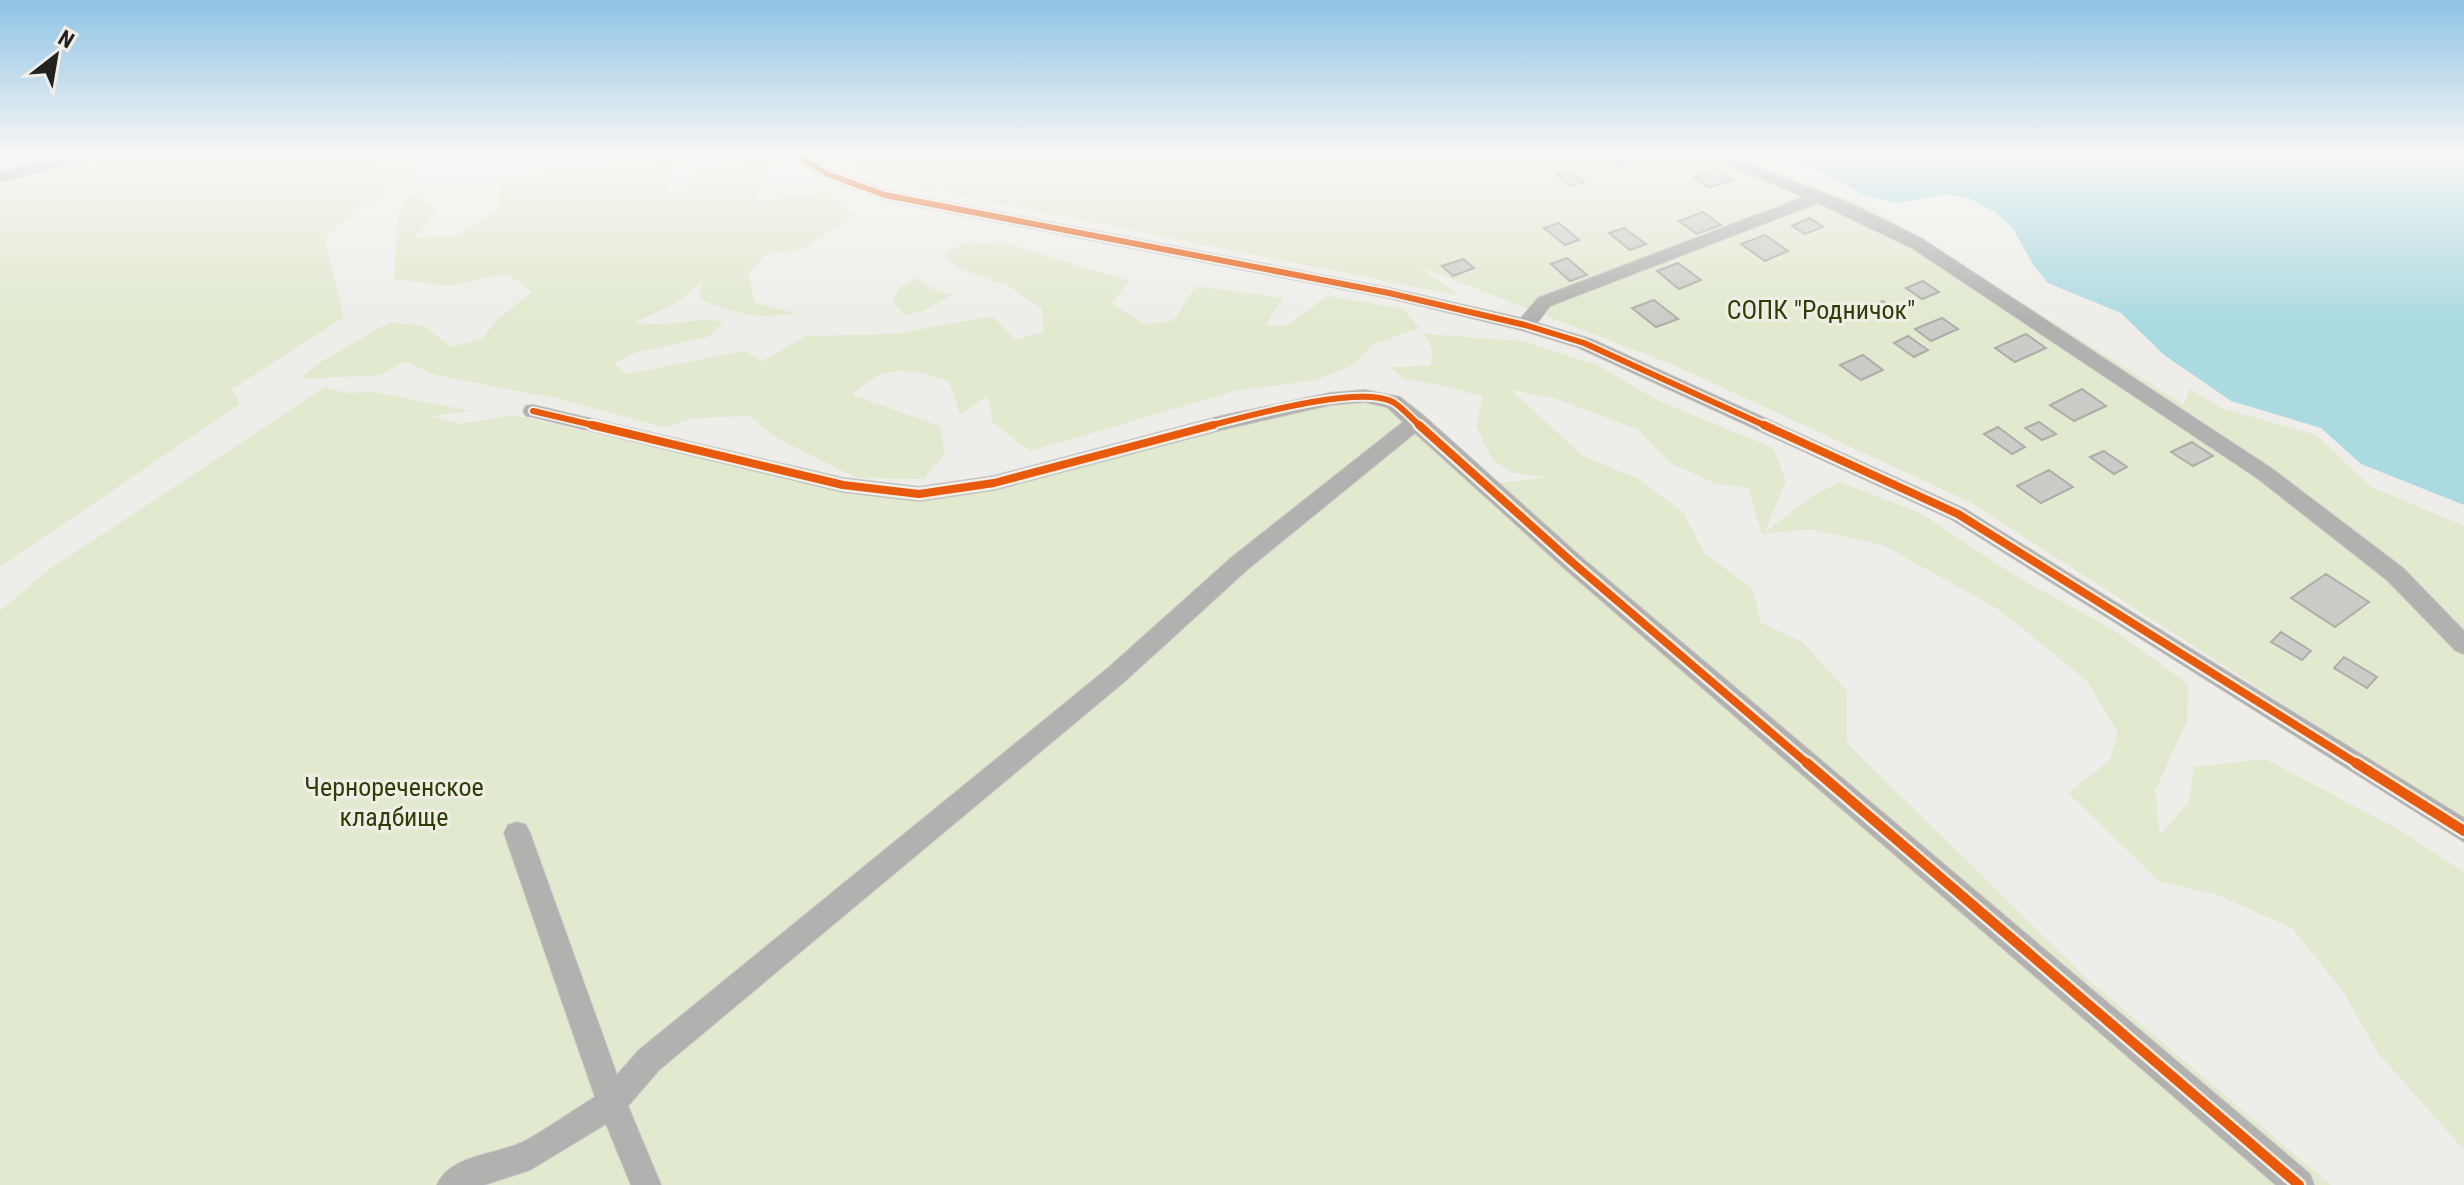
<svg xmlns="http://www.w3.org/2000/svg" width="2464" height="1185" viewBox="0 0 2464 1185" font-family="'Roboto Condensed',sans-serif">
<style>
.green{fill:#e1e9cf}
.water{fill:#acdae1}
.building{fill:#cbcbc8;stroke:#aeadaa;stroke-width:2}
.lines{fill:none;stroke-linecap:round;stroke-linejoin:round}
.minor-casing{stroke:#c9c8c6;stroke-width:2}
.minor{fill:#b2b1af;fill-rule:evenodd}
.cycleway-far2-casing{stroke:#f0eee7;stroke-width:10}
.cycleway-far1-casing{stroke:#f0eee7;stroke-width:13}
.cycleway-casing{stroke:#f0eee7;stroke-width:15}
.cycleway-far2{stroke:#e8590c;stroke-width:6}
.cycleway-far1{stroke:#e8590c;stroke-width:8}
.cycleway{stroke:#e8590c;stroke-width:10}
.labels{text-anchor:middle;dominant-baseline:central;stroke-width:6;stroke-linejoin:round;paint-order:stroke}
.park-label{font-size:26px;fill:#2f3e05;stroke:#f0eee7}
</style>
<rect width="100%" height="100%" fill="#eeede9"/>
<path class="green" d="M 122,154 L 390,154 L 378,174 L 416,157 L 411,174 L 379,194 L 324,239 L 344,317 L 232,389 L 240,404 L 0,567 L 0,185 Z
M 672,154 L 707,154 L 691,156 L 667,174 L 667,193 L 689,192 L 697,171 C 709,169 725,168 737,164 C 752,159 763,146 780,159 L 762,175 L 756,202 L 827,192 L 854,216 L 804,248 L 766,254 L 748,274 L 755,303 L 794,313 C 758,320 733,313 699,299 L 702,282 L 675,304 L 635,322 C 665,329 694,316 724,322 L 708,337 L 637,352 L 613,364 L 627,374 L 745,351 L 762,361 L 806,336 L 895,334 L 993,316 L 1015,340 L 1044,332 L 1042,309 L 1009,286 L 959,269 L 944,254 L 967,242 L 1013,245 L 1129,281 L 1112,303 L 1143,324 L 1173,321 L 1196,286 L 1283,298 L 1266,325 L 1288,325 L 1327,296 L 1404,309 L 1419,328 L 1372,345 L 1353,365 L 1316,380 L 1235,391 L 1030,451 L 993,423 L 988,396 L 960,414 L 949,381 C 910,368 883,363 852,395 L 940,426 L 945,453 L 924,479 L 857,478 L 775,437 L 750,416 L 695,418 L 664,427 L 555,398 L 436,375 L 404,361 L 380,375 L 301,379 L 317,364 L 390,322 L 423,326 L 452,347 L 482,339 L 497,320 L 532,292 L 508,274 L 447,286 L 394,279 L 398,214 L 414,193 L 437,213 L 412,238 L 456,236 L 497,211 L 505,179 L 647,164 Z
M 825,154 L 1734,154 L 1878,211 L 2184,405 L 2190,389 L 2221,408 L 2316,435 L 2371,487 L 2464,526 L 2464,820 L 1970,502 L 1674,365 L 1420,267 L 1460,296 L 871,178 Z
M 917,278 L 935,290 L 952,295 L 923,311 L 906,315 L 892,302 L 899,288 Z
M 1424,334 L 1522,341 L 1597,365 L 1659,401 L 1773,448 L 1786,481 L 1764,533 L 1811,497 L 1840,482 L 1920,513 L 2019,578 L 2112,629 L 2188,684 L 2187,721 L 2155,791 L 2160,835 L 2189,802 L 2194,767 L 2265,759 L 2396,828 L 2464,872 L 2464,1150 L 2378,1053 L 2343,991 L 2292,928 L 2216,894 L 2160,882 L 2068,793 L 2109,761 L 2118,733 L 2086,680 L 1998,609 L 1883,545 L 1810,529 L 1762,534 L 1748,488 L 1717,484 L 1670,463 L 1637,429 L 1554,398 L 1511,390 L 1583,456 L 1639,479 L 1684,513 L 1704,553 L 1753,589 L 1761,623 L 1801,641 L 1847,691 L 1847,743 L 2085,977 L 2331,1185 L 0,1185 L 0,611 L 47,571 L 325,387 L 346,393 L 374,392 L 471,411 L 432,416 L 459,424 L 513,415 L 843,491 L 916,499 L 979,492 L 1229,427 L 1349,402 L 1389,406 L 1485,485 L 1550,477 L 1513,473 L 1493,461 L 1476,426 L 1483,397 L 1446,386 L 1403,379 L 1390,367 L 1430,366 L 1433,350 Z"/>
<path class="water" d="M 1782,154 L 2464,154 L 2464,505 L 2361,464 L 2321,428 L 2231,401 L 2164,355 L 2121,313 L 2048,283 L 2034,266 L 2012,227 L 1995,212 L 1969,198 L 1946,194 L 1899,203 L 1866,196 L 1795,158 Z"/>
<path class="building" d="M 1601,154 L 1623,154 L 1635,162 L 1620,167 Z
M 1717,169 L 1732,180 L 1709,188 L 1694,178 Z
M 1568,170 L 1584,182 L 1572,186 L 1556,174 Z
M 1703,212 L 1721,225 L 1697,234 L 1679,221 Z
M 1810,218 L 1823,227 L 1805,234 L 1792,226 Z
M 1559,223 L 1579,240 L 1565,245 L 1544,228 Z
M 1624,228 L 1646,244 L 1630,250 L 1609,233 Z
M 1765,235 L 1788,251 L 1765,261 L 1741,244 Z
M 1567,258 L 1587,275 L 1570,281 L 1551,264 Z
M 1463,259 L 1474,268 L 1453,276 L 1442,266 Z
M 1678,263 L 1701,280 L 1679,289 L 1657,271 Z
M 1923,281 L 1939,292 L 1922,299 L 1906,288 Z
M 1654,300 L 1678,319 L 1656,327 L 1632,308 Z
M 1883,301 L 1899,312 L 1889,316 L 1874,305 Z
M 1942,318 L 1958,329 L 1931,341 L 1915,329 Z
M 2026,334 L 2046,348 L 2015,362 L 1995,348 Z
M 1908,336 L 1928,350 L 1914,357 L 1894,343 Z
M 1863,355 L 1883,370 L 1861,380 L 1840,365 Z
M 2082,389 L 2106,406 L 2074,421 L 2050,405 Z
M 2039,422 L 2056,434 L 2042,440 L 2025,428 Z
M 1998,427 L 2025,447 L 2012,454 L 1984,434 Z
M 2192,442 L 2213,456 L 2193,466 L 2171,452 Z
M 2104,451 L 2127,467 L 2114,474 L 2090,457 Z
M 2049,470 L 2073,487 L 2041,503 L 2017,486 Z
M 2326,574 L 2369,602 L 2335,627 L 2291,598 Z
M 2281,632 L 2311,651 L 2302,660 L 2271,642 Z
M 2344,657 L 2377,677 L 2367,688 L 2334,668 Z"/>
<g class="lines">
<g class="minor-casing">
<path id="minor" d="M 72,154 L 99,154 L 97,157 L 0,182 L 0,172 Z
M 787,154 L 806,154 L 833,171 L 889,191 L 1389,288 L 1521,318 L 1538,298 L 1804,197 L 1701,154 L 1723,154 L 1852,204 L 1924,240 L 2271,468 L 2403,568 L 2464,631 L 2464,654 L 2456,651 L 2387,580 L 2257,478 L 1912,248 L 1818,203 L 1550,306 L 1537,323 L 1591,339 L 1965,509 L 2464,818 L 2464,842 L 1951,519 L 1577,347 L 1521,330 L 1389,298 L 885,200 L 821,177 Z
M 1364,390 L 1400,397 L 1424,416 L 1581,557 L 2310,1174 L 2314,1185 L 2276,1185 L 1565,569 L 1415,433 L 1248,569 L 1124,682 L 659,1070 L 628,1106 L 661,1185 L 631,1185 L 606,1124 L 530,1170 L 484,1185 L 437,1185 C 450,1154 498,1155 525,1141 C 549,1128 572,1111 595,1097 L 504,833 L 508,825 L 517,822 L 526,825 L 530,833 L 617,1075 L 639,1050 L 1108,668 L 1232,557 L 1403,422 L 1387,407 L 1364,402 L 1330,405 L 1221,430 L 994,490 L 919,501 L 843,492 L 533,417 L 526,416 L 523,411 L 526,406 L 533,405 L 843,478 L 919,487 L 994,476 L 1221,416 L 1330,393 Z"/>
</g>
<use href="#minor" class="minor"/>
<g class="cycleway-far2-casing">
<path id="cycleway-far2" d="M 795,154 L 827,174 L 885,195 L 1389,293 L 1525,325 L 1584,343 L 1768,427
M 533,411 L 601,427
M 1205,427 C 1245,417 1359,384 1393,402 C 1403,408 1413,420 1421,427"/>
</g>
<g class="cycleway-far1-casing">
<path id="cycleway-far1" d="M 592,425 L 843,485 L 919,494 L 994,483 L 1213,425
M 1419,425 L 1573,563 L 1809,765
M 1764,425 L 1958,514 L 2359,765"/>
</g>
<g class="cycleway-casing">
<path id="cycleway" d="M 1807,763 L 2299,1185
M 2356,763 L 2464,831"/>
</g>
<use href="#cycleway-far2" class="cycleway-far2"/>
<use href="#cycleway-far1" class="cycleway-far1"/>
<use href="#cycleway" class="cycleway"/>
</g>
<linearGradient id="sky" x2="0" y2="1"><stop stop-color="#90c3e5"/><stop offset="0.48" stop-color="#f7f7f5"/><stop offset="1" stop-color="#f7f7f5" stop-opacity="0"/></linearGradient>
<rect width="2464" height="320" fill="url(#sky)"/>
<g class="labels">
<g class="park-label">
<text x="1821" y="310">СОПК "Родничок"</text>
<text x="394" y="787">Чернореченское<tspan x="394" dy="30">кладбище</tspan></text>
</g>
</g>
<g transform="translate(56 56) rotate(31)" stroke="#f0eee7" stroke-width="6" paint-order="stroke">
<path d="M0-6L14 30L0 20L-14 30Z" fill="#232220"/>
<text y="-12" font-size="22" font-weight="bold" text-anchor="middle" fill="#232220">N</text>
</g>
</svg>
